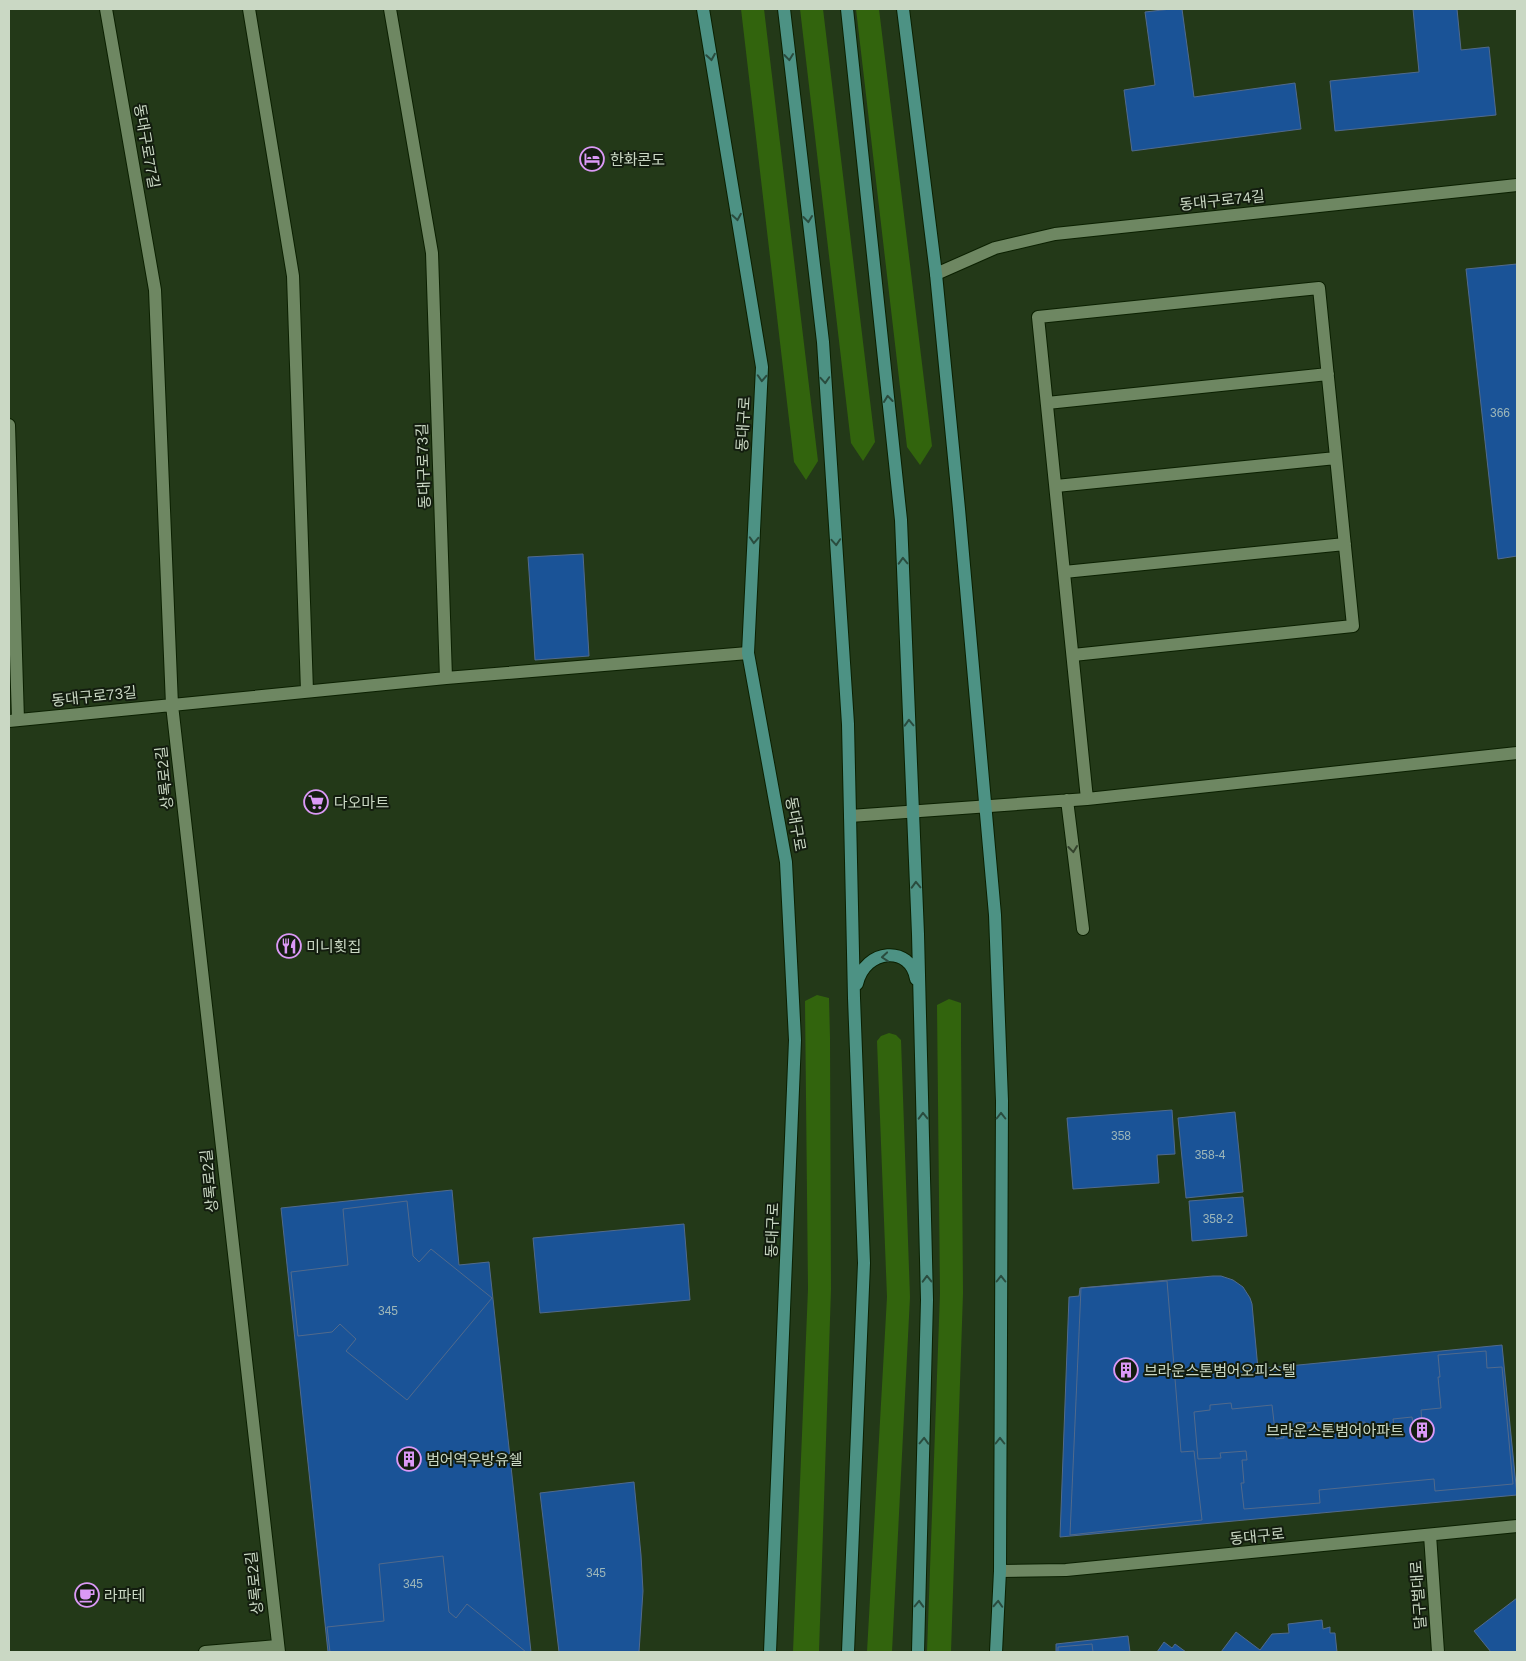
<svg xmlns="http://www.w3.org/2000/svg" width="1526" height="1661" viewBox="0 0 1526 1661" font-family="Helvetica,'Noto Sans KR',sans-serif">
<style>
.green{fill:#32640d}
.building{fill:#1a5397;stroke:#516a8c}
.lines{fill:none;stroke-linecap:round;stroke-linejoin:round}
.minor-casing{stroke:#0b2001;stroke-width:14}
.major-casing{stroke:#0b2001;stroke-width:14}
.minor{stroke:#6e8762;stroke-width:12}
.major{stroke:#4d9284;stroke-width:12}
.oneway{stroke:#2a4c3e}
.oneway2{stroke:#33422c}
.labels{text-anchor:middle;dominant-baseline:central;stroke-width:4;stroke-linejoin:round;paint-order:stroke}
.number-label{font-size:12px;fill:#9eb7b9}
.street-label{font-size:15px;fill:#cad8c4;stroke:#131d0f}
.poi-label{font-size:15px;fill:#cad8c4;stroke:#131d0f;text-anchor:start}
</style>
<rect width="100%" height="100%" fill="#233918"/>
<path class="green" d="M 741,9 L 764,9 L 818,461 L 806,480 L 794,462 Z
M 800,9 L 823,9 L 875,442 L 863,461 L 851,443 Z
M 856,9 L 879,9 L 932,446 L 920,465 L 907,447 Z
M 817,995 L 829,998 L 830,1038 L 831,1289 L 819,1652 L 793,1652 L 808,1289 L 805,1001 Z
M 949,999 L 961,1003 L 961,1042 L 963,1293 L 951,1652 L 927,1652 L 940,1293 L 937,1005 Z
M 889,1033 L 896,1035 L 901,1040 L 910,1297 L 892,1652 L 867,1652 L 887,1297 L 877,1041 L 881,1036 Z"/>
<path class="building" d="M 1171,9 L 1182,9 L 1194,97 L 1295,83 L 1301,129 L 1132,151 L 1124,90 L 1155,85 L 1145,12 Z
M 1413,9 L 1457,9 L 1461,50 L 1489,47 L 1496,115 L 1335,131 L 1330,81 L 1419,72 Z
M 1517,264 L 1517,556 L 1498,559 L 1466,269 Z
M 583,554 L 589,656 L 535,660 L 528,557 Z
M 1172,1110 L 1175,1154 L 1157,1155 L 1159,1183 L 1073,1189 L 1067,1118 Z
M 1235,1112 L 1243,1192 L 1186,1198 L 1178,1118 Z
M 452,1190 L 459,1265 L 489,1262 L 531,1652 L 328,1652 L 281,1208 Z
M 1243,1197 L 1247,1236 L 1192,1241 L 1189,1201 Z
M 407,1201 L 413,1256 L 419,1262 L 431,1249 L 492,1298 L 407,1400 L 346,1351 L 356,1339 L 340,1324 L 332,1332 L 298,1336 L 291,1272 L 348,1265 L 343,1209 Z
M 684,1224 L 690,1300 L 540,1313 L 533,1238 Z
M 1213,1276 L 1221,1276 L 1233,1280 L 1243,1287 L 1250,1298 L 1252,1304 L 1258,1369 L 1502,1345 L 1517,1495 L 1060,1537 L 1069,1297 L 1079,1296 L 1080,1288 Z
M 1167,1281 L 1181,1452 L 1194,1451 L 1202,1520 L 1070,1535 L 1081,1288 Z
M 1486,1351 L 1487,1368 L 1502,1367 L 1513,1484 L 1435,1491 L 1434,1479 L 1319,1490 L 1320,1503 L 1244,1509 L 1241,1483 L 1244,1483 L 1242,1460 L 1247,1460 L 1246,1451 L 1220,1453 L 1221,1458 L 1198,1459 L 1194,1412 L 1210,1410 L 1210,1405 L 1231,1403 L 1232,1409 L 1272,1405 L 1276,1439 L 1284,1438 L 1283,1425 L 1317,1422 L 1317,1433 L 1337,1431 L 1336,1425 L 1365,1422 L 1365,1429 L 1394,1426 L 1393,1419 L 1412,1417 L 1413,1424 L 1422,1424 L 1421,1410 L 1441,1408 L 1438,1377 L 1440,1377 L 1438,1355 Z
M 634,1482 L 641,1555 L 643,1591 L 639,1652 L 559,1652 L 540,1493 Z
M 443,1556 L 449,1612 L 456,1618 L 467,1604 L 526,1652 L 330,1652 L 327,1627 L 384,1621 L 379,1564 Z
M 1517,1598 L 1517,1652 L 1491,1652 L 1474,1631 Z
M 1322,1620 L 1323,1629 L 1330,1627 L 1330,1633 L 1335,1633 L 1337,1652 L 1221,1652 L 1236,1632 L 1260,1650 L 1272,1634 L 1289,1633 L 1288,1624 Z
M 1128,1636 L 1130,1652 L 1056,1652 L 1056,1644 Z
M 1164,1642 L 1172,1648 L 1175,1644 L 1186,1652 L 1157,1652 Z
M 1092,1644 L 1093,1652 L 1058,1652 L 1058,1647 Z"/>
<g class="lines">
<g class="minor-casing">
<path id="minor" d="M 106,9 L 155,290 L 172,705 L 279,1652
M 249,9 L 293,276 L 307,691
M 390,9 L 432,253 L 446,678
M 936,274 L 995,248 L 1055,234 L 1517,185
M 1047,403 L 1328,374
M 9,425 L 18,720
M 1056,486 L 1336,458
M 1064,572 L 1345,544
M 1073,655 L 1353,626 L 1319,288 L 1038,317 C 1055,477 1071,638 1087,799
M 9,721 L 446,678 L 748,653
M 1067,800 L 1083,929
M 850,816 L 1087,799 L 1517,753
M 1430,1535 L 1438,1652
M 1000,1571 L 1066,1570 L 1517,1526
M 205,1652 L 277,1646"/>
</g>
<g class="major-casing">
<path id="major" d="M 703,9 L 762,367 L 748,653 L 786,862 L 795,1040 L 770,1652
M 784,9 L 823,342 L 848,724 L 854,998 L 864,1263 L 848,1652
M 847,9 L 901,520 L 918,934 L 927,1300 L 918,1652
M 903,9 L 936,274 L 959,509 L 995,915 L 1002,1101 L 1000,1571 L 996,1652
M 857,984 C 865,948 911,945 916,979"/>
</g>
<use href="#minor" class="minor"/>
<use href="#major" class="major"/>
</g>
<defs><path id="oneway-chevron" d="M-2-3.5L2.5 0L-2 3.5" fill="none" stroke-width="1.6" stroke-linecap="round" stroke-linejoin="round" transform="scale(1.25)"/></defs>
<g class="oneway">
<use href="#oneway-chevron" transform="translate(711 57) rotate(81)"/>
<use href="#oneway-chevron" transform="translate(789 57) rotate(83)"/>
<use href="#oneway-chevron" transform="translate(737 217) rotate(81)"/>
<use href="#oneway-chevron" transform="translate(808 219) rotate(83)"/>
<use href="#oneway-chevron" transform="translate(762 378) rotate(93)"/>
<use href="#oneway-chevron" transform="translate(825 380) rotate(86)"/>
<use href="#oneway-chevron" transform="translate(888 399) rotate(-96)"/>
<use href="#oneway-chevron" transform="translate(754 540) rotate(93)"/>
<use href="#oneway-chevron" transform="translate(836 542) rotate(86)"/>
<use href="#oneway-chevron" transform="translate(903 561) rotate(-92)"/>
<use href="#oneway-chevron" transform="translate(909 723) rotate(-92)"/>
<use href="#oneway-chevron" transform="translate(916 885) rotate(-92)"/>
<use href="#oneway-chevron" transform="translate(885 957) rotate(175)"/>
<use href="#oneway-chevron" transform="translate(923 1116) rotate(-91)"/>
<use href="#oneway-chevron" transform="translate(1001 1116) rotate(-90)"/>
<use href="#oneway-chevron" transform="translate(927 1279) rotate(-91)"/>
<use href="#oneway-chevron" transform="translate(1001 1279) rotate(-90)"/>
<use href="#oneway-chevron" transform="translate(924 1441) rotate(-88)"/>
<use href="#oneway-chevron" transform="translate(1000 1441) rotate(-90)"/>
<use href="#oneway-chevron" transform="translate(919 1604) rotate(-88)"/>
<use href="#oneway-chevron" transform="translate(998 1604) rotate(-87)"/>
</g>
<use class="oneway2" href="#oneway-chevron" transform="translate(1073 849) rotate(83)"/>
<defs>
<g id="hotel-ring" transform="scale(1.25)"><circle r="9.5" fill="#131d0f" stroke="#db99f6" stroke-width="1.5"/><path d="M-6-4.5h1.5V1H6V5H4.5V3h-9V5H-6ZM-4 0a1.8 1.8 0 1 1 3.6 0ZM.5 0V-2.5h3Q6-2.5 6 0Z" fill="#db99f6"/></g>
<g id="supermarket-ring" transform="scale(1.25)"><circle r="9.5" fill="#131d0f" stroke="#db99f6" stroke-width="1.5"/><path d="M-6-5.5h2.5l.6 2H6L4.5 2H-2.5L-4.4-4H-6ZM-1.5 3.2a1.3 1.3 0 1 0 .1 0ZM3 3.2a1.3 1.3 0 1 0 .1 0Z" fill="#db99f6"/></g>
<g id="restaurant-ring" transform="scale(1.25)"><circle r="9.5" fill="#131d0f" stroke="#db99f6" stroke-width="1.5"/><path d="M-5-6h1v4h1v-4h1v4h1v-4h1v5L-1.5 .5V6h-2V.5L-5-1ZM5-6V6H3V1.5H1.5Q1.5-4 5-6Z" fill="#db99f6"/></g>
<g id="building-ring" transform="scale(1.25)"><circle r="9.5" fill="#131d0f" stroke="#db99f6" stroke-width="1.5"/><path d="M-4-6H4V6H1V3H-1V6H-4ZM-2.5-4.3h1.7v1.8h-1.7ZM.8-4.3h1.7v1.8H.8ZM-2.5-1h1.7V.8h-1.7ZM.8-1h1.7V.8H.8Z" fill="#db99f6"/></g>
<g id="cafe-ring" transform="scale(1.25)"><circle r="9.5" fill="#131d0f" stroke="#db99f6" stroke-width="1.5"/><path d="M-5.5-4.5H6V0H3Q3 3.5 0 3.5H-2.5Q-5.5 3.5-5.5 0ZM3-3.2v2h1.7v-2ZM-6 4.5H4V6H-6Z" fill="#db99f6"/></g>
</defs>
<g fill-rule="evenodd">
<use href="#hotel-ring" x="592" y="159"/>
<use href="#supermarket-ring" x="316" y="802"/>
<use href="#restaurant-ring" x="289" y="946"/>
<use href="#building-ring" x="1126" y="1370"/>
<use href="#building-ring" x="1422" y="1430"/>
<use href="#building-ring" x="409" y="1459"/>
<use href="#cafe-ring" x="87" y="1595"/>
</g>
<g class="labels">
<g class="number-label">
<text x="1500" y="413">366</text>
<text x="1121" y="1136">358</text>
<text x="1210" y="1155">358-4</text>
<text x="1218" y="1219">358-2</text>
<text x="388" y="1311">345</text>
<text x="596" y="1573">345</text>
<text x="413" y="1584">345</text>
</g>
<g class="street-label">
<text transform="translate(147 146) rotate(80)">동대구로77길</text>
<text transform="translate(1222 200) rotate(-6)">동대구로74길</text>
<text transform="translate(743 424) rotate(-87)">동대구로</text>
<text transform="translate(423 466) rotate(-92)">동대구로73길</text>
<text transform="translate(94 696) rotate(-6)">동대구로73길</text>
<text transform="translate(164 778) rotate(-96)">상록로2길</text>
<text transform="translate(796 824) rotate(80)">동대구로</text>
<text transform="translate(209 1181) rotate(-96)">상록로2길</text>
<text transform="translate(772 1230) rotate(-88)">동대구로</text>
<text transform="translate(1257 1536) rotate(-6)">동대구로</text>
<text transform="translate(254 1583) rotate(-96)">상록로2길</text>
<text transform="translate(1418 1595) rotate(-94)">달구벌대로</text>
</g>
<g class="poi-label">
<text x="610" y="159">한화콘도</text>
<text x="334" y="802">다오마트</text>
<text x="306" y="946">미니횟집</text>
<text x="1144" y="1370">브라운스톤범어오피스텔</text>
<text x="1404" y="1430" text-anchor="end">브라운스톤범어아파트</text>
<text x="426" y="1459">범어역우방유쉘</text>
<text x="104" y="1595">라파테</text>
</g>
</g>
<rect width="1526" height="1661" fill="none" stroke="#cad8c4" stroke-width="20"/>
</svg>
